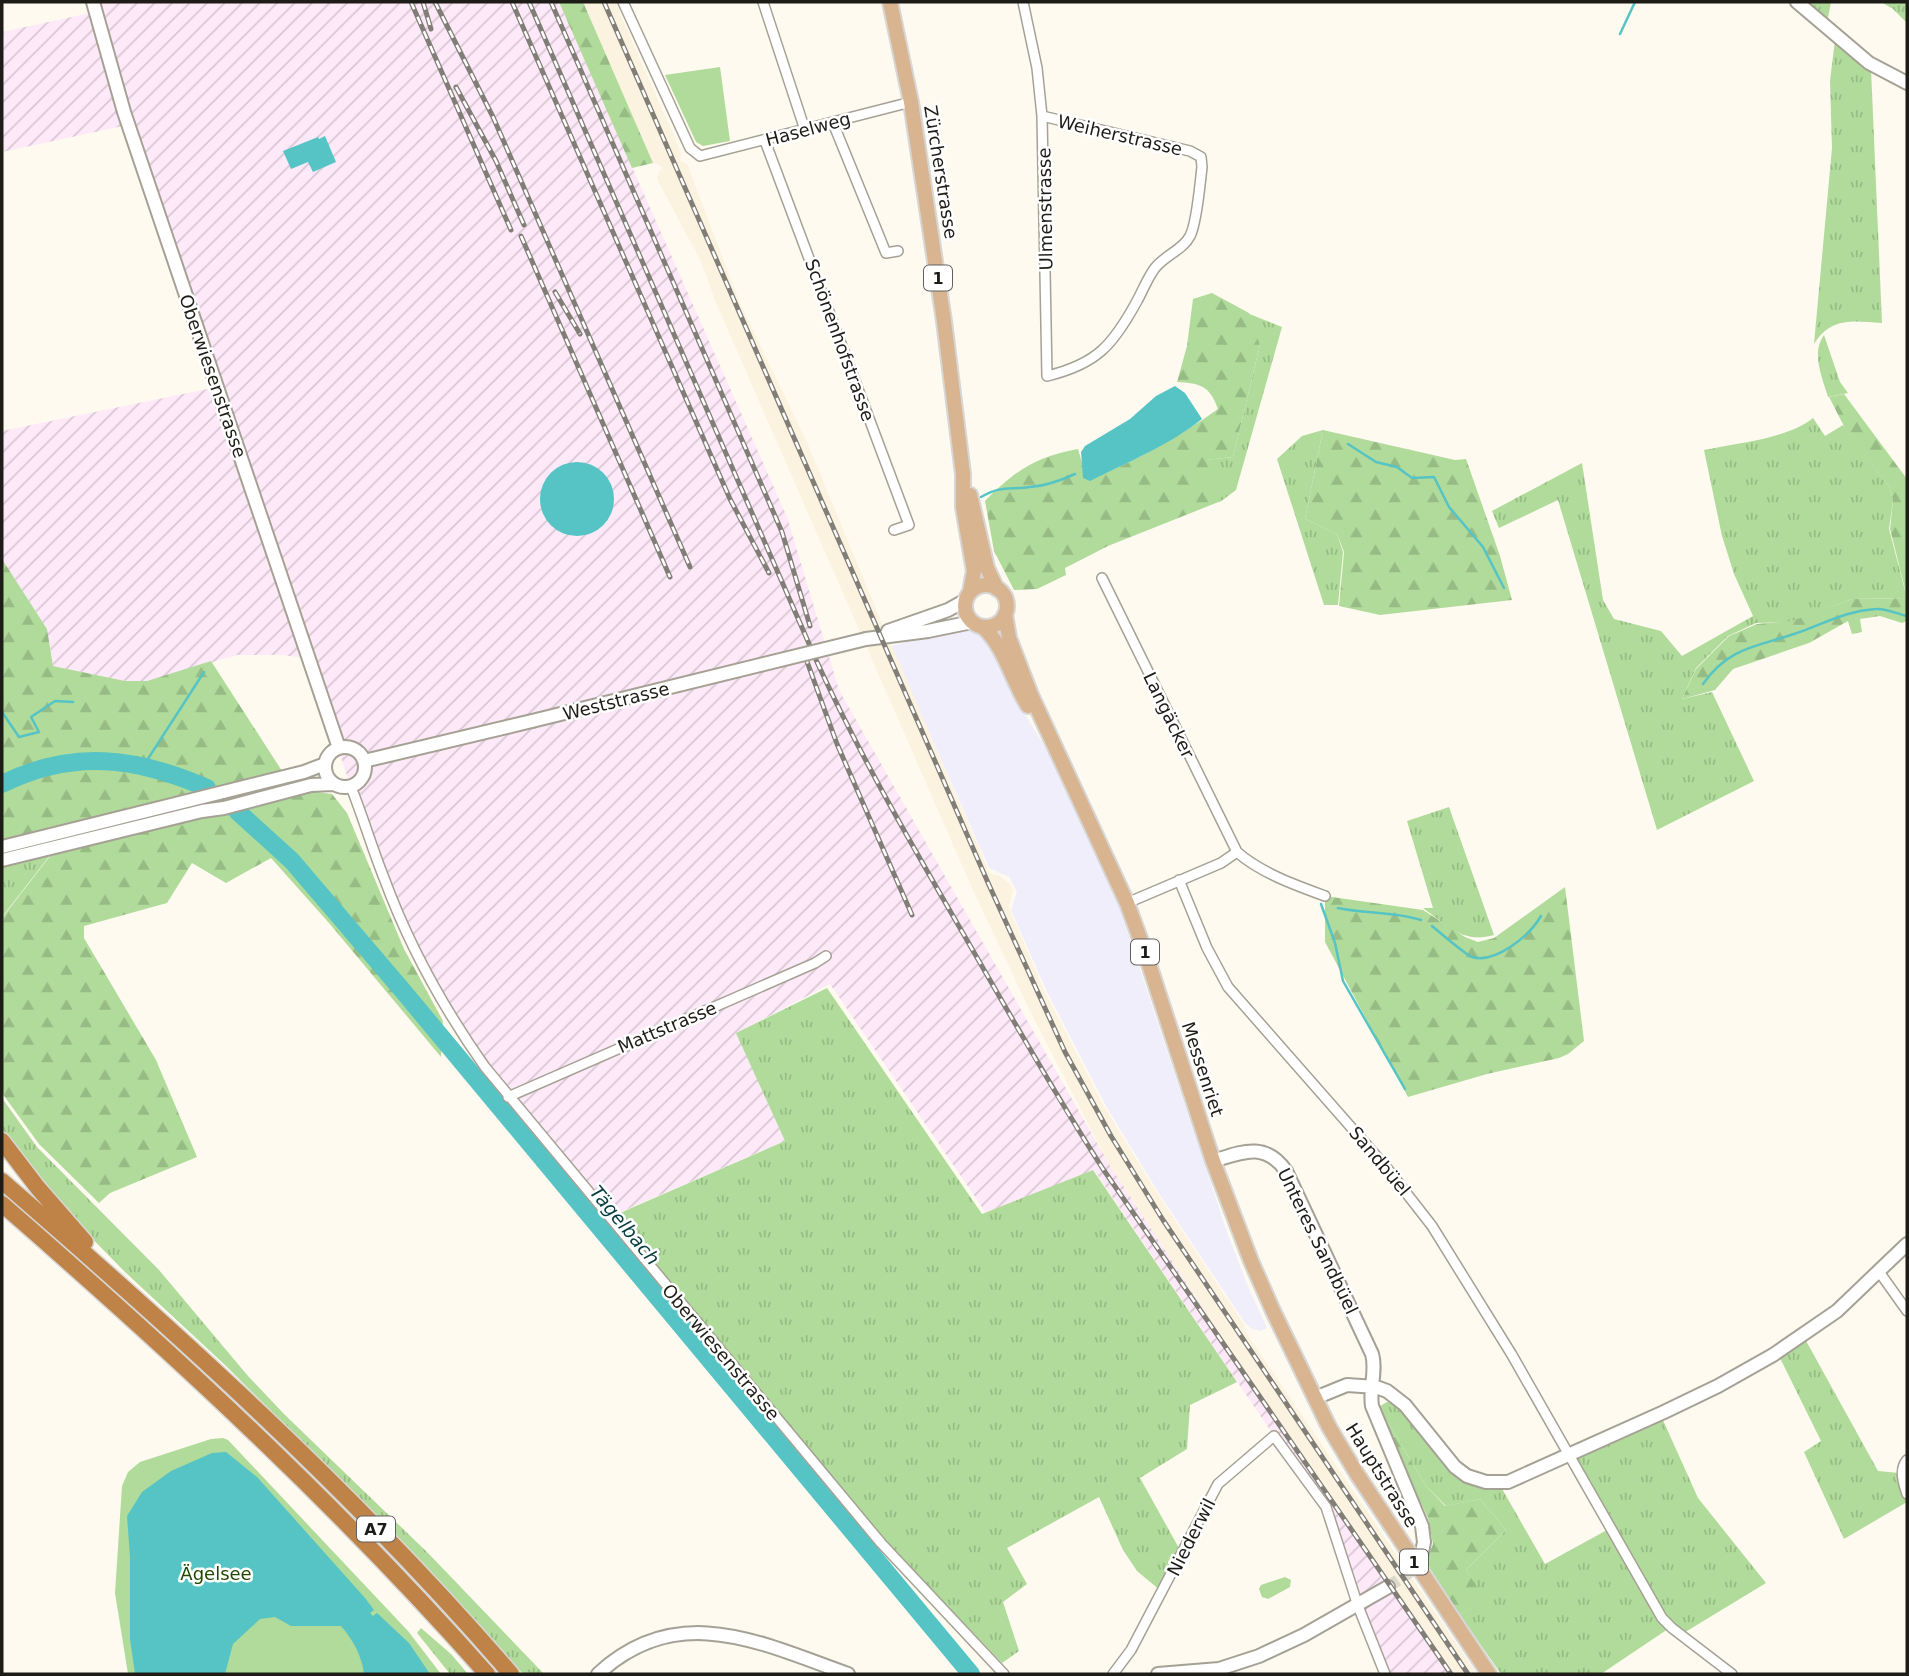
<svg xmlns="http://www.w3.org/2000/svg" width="1909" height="1676" viewBox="0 0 1909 1676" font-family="'DejaVu Sans',sans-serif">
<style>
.commercial{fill:#f1eefb}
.industrial{fill:url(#industrial-furrows)}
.built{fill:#fbf3df}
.grass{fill:url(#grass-tufts)}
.forest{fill:url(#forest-firs)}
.park{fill:#b0db9a}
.water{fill:#56c4c5}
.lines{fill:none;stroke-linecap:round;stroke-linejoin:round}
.stream{stroke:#56c4c5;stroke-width:2.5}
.river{stroke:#56c4c5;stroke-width:18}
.secondary-tunnel{stroke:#dcd9cf;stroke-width:12;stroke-dasharray:12 6;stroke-linecap:butt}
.street-casing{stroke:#a6a195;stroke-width:12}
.secondary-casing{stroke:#a6a195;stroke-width:16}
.primary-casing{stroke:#d6d6d5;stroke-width:18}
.highway-casing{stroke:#d6d6d5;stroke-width:19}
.street{stroke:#fff;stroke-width:9}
.secondary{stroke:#fff;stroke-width:12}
.primary{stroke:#d9b491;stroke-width:14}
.highway{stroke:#bf8247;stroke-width:16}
.rail-casing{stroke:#817e77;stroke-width:5}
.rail{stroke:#fff;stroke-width:2.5;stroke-dasharray:8;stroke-linecap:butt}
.secondary-bridge-casing{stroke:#a6a195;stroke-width:16;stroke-linecap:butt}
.secondary-bridge{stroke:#fff;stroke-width:12}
.labels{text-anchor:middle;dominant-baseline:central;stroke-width:5;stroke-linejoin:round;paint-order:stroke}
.shield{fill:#fff;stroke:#62605d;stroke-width:2}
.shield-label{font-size:16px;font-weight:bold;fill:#1e1c17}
.street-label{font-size:18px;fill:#1e1c17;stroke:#fff}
.park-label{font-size:18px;fill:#204600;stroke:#fff}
.water-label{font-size:19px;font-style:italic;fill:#083d3e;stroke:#fff}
</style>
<defs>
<pattern id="industrial-furrows" width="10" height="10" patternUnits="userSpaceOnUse" patternTransform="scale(1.75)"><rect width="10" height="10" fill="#fee9f8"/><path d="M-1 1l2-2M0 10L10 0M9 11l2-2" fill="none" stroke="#d9c7d4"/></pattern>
<pattern id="grass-tufts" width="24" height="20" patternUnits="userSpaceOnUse" patternTransform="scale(1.75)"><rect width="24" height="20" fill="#b0db9a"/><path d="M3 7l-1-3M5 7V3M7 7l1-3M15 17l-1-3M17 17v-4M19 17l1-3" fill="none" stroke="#97bb84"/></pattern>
<pattern id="forest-firs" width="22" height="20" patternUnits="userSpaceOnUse" patternTransform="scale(1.75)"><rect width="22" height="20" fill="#b0db9a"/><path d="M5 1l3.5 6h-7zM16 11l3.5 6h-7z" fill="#97bb84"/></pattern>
</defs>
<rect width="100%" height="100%" fill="#fefaf0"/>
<path class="commercial" d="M 960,628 L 971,628 L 983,633 L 992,645 L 1016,699 L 1048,752 L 1075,804 L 1114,891 L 1227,1232 L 1247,1284 L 1267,1328 L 1261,1331 L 1252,1329 L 1245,1323 L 1158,1192 L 1106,1106 L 1047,992 L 1011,910 L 1017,892 L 1009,877 L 989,868 L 891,646 Z"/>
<path class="industrial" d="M 93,2 L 559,2 L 787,517 L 839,690 L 1109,1164 L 1219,1333 L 1451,1674 L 1385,1674 L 1326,1507 L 1274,1436 L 1094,1170 L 986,1213 L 830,984 L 737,1033 L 785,1141 L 609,1217 L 508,1097 L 424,968 L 351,787 L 307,658 L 281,655 L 237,655 L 147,681 L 125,681 L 53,666 L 47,629 L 2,559 L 2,431 L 217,387 L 128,125 L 2,152 L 2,32 L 95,12 Z"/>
<path class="built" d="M 583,2 L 615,2 L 681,152 L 680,161 L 687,164 L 740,303 L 806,440 L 879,616 L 990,874 L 1000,876 L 1010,884 L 1013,891 L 1009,906 L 1012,915 L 1044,990 L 1105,1108 L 1157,1193 L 1245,1326 L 1243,1328 L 1477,1674 L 1451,1674 L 1219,1333 L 1109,1164 L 1029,1009 L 971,886 L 716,303 L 701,262 L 657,179 L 659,171 L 663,167 L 653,163 Z"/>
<path class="grass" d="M 1803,2 L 1831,2 L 1827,23 Z
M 1881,2 L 1907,2 L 1907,23 L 1893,9 Z
M 1835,40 L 1871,69 L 1882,323 C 1852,321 1831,317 1814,344 L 1832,148 L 1830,81 Z
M 1247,313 L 1282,327 L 1236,490 L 1220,502 L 1205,460 L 1233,457 L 1260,345 Z
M 1824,335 L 1840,382 L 1848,393 L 1828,397 C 1822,377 1811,353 1824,335 Z
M 1813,418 L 1825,436 L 1843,425 L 1890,488 L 1893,501 L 1889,529 L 1907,598 L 1852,599 L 1791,622 L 1756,623 L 1728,636 L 1696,668 L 1682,699 L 1712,692 L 1754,781 L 1657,830 L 1558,500 L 1499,528 L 1492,511 L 1582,463 L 1603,600 L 1614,619 L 1661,631 L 1682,656 L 1753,616 L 1734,574 L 1722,536 L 1704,450 C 1736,443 1787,439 1813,418 Z
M 1323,430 L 1305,519 L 1337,534 L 1343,552 L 1338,605 L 1324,605 L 1277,459 L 1302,436 Z
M 1449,807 L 1494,935 C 1462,944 1447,925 1423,908 L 1433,908 L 1407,821 Z
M 51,854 L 2,917 L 2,867 Z
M 827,988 L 982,1214 L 1093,1170 L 1237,1382 L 1190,1405 L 1187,1449 L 1140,1478 L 1180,1550 L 1161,1591 L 1137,1571 L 1123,1550 L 1099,1497 L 1007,1548 L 1027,1584 L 1003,1602 L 1019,1651 L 1002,1663 L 885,1541 L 613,1216 L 785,1141 L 736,1033 Z
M 2,1098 L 37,1147 L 159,1270 L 248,1376 L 284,1414 L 428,1553 L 544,1674 L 523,1674 L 425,1565 L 225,1365 L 125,1272 L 65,1211 L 21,1158 L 2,1129 Z
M 1805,1339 L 1878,1471 L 1899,1473 L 1898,1481 L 1907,1502 L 1844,1539 L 1804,1452 L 1821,1441 L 1779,1356 Z
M 1387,1402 L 1396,1403 L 1447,1467 L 1501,1487 L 1545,1564 L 1607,1530 L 1668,1629 L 1601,1674 L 1501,1674 L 1460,1615 L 1484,1599 L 1466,1570 L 1506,1530 L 1480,1499 L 1446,1506 L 1426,1486 L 1389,1424 L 1383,1422 L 1379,1414 L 1380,1406 Z
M 1662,1418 L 1698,1498 L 1766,1583 L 1682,1634 L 1672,1627 L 1574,1458 Z
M 421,1628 L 451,1654 L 468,1674 L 450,1674 L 417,1633 Z"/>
<path class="forest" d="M 559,2 L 583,2 L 653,163 L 632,168 Z
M 1212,293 L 1249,313 L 1260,345 L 1233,457 L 1206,460 L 1221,501 L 1108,546 L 1065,568 L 1066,575 L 1037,589 L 1014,590 L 994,551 L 985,501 C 1016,470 1035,457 1078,449 L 1083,466 L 1098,476 C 1142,458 1180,436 1218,409 C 1210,386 1200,383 1177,382 L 1187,346 L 1193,299 Z
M 1844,394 L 1907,479 L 1907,597 L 1890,529 L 1893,501 L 1890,488 L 1846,430 L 1829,397 Z
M 1323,430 L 1455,460 L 1466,459 L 1500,556 L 1512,600 L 1380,615 L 1339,606 L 1344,552 L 1337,534 L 1305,519 Z
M 2,559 L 47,629 L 53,666 L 125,681 L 147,681 L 211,661 L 282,771 L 2,841 Z
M 1907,598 L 1907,621 L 1902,623 L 1880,616 L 1860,619 L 1862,632 L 1852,634 L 1848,621 L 1809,643 L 1733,669 L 1715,690 L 1682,699 L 1696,669 L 1729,636 L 1757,624 L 1792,621 L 1852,599 Z
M 308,791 L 332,794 L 347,813 L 404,949 L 443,1021 L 441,1057 L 329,923 L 271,858 L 226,883 L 192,863 L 167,903 L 84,926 L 84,938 L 156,1060 L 197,1157 L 110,1193 L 99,1203 L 39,1144 L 2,1093 L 2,918 L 50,856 Z
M 1565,887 L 1584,1041 L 1568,1054 L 1559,1058 L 1487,1074 L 1408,1097 L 1325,942 L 1325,896 L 1423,910 L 1465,937 L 1478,942 L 1494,938 Z
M 1383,1422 L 1389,1424 L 1426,1486 L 1445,1506 L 1480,1499 L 1506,1530 L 1466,1570 L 1485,1599 L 1460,1615 L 1426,1562 L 1433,1544 L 1428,1518 Z"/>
<path class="park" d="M 720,67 L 730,141 L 703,146 L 696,142 L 665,75 Z
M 223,1438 L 228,1440 L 408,1631 L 441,1674 L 128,1674 L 115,1593 L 122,1486 L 128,1472 L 140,1462 L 211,1439 Z
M 1285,1577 L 1291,1580 L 1290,1587 L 1268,1599 L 1262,1597 L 1259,1589 L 1261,1585 Z"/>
<path class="water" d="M 325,136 L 336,162 L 313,172 L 308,162 L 291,169 L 283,151 L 318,137 L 319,139 Z
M 1175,386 L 1185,393 L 1202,419 C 1168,446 1128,462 1090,481 L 1083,478 L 1081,452 L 1085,446 L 1130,419 L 1156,396 Z
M540 499a37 37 0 1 1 74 0a37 37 0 1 1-74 0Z
M 226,1452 L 257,1477 L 365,1598 L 374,1610 L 370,1613 L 373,1616 L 377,1613 L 409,1643 L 430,1674 L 364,1674 C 362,1656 353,1640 341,1626 L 291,1626 L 275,1617 L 260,1619 L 233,1644 L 225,1674 L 135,1674 L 130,1639 L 130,1557 L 127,1516 L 142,1492 L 171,1471 L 212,1453 Z"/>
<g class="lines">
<path class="stream" d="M 1620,34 L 1635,2
M 1348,444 L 1376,462 L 1397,467 L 1412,478 L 1434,477 L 1449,507 L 1483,547 L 1504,588
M 981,497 C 1002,485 1009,490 1030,487 C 1044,486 1062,480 1075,474
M 1703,684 C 1729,647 1756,647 1794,634 C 1824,624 1844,611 1876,609 C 1886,608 1897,614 1907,616
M 2,712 L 19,737 L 39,732 L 31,717 L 55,701 L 73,702
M 144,765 L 204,672
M 1321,904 L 1335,943 L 1343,981 L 1405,1089
M 1338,908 C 1366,914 1394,911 1421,920
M 1432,926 C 1438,931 1466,955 1472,957 C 1496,964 1530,935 1541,916"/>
<path class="river" d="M 2,784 C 73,749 136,757 207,788
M 237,811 L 292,861 L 403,991 L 971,1674"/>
<path class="secondary-tunnel" d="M 1388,1587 L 1411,1571 L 1421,1557"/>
<g class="street-casing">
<path id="street" d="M 623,2 L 690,148 L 700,156 L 911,102
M 763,2 L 805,130
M 1023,2 L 1037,68 L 1042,116 L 1047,376 C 1097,364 1113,345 1137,301 C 1143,290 1148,277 1155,268 C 1165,255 1183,250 1190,236 C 1197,223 1200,183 1202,167 L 1201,157 L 1190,151 L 1042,116
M 833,123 L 886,253 L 898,251
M 765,141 L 909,525 L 894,530
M 1102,578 L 1237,852 L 1221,863 L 1127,903
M 351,787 C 363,817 372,848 384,878 C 409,946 444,1009 485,1067 L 881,1543 L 1004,1674
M 1237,852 C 1261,873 1295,885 1325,896
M 1179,880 L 1207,948 L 1228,987 L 1386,1167 L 1432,1226 L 1512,1355 L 1662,1618 L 1672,1628 L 1732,1674
M 508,1097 L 815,963 L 826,956
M 1880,1273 L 1907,1311
M 1907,1460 C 1899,1469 1903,1483 1907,1494
M 1113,1674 L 1131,1650 L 1218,1484 L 1274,1436 L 1326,1507 L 1358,1606 L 1385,1674"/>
</g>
<g class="secondary-casing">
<path id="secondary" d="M 93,2 L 124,112 L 339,748
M 1797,2 L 1869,63 L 1907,83
M 888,631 L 948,610 L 966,600
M 866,639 L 928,631 L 972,622
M325 767a20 20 0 1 1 40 0a20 20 0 1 1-40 0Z
M 364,761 L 532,721
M 2,847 L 304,772 L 325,764
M 2,860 L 202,811 L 224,808 L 311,785 L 333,784
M 1213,1161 C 1242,1152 1265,1141 1286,1171 L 1372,1354 C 1377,1371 1369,1388 1372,1406 L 1422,1526 L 1424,1542 L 1421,1557
M 1315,1398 L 1347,1385 L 1376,1387 L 1387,1391 L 1405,1405 L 1455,1467 L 1467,1476 L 1486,1482 L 1508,1482 L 1664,1412 L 1718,1386 L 1773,1355 L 1837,1311 L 1907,1244
M 598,1674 C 678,1600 761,1643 848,1674
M 1158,1674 L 1219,1669 L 1259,1656 L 1304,1635 L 1388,1587"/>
</g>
<g class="primary-casing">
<path id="primary" d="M 890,2 L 911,102 L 944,321 L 963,474 L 963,507 L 974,571 L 970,592
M 970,495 L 987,568 L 997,589
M965 606a21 21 0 1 1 42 0a21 21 0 1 1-42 0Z
M 1005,614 L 1009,638 L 1031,695 L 1127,903 L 1146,955 L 1213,1161 L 1251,1261 L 1273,1311 L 1329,1427 L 1357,1474 L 1489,1674
M 983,627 C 1005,647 1012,681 1028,706"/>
</g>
<g class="highway-casing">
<path id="highway" d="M 2,1141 L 38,1188 L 85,1242
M 2,1181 C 180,1335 357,1495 511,1674
M 2,1204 C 172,1352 338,1505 487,1674"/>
</g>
<use href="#street" class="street"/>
<use href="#secondary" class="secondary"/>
<use href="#primary" class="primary"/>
<use href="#highway" class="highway"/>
<g class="rail-casing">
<path id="rail" d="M 411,2 L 511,230
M 423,2 L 431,29
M 435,2 L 493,117 L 690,567
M 512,2 L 730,499 L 769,573
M 529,2 L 817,662 C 860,756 912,845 964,935 C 1009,1013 1054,1093 1103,1169 L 1451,1674
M 551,2 L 782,532 L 810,626
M 604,2 L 989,885 L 1065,1052 L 1111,1136 L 1163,1220 L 1468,1674
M 456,87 L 496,161 L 524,225
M 521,236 L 670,577
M 555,292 L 580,334
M 805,656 L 837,744 L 912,915"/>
</g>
<use href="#rail" class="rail"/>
<g class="secondary-bridge-casing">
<path id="secondary-bridge" d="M 532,721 L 866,639"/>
</g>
<use href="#secondary-bridge" class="secondary-bridge"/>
</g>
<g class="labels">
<g class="shield">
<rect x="924" y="265.5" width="28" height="25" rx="5"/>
<rect x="1131" y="939.5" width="28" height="25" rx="5"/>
<rect x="357" y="1516.5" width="38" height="25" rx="5"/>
<rect x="1400" y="1549.5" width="28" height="25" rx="5"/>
</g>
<g class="shield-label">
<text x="938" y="278">1</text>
<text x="1145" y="952">1</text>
<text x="376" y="1529">A7</text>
<text x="1414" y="1562">1</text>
</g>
<g class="street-label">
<text transform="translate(808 129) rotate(-15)">Haselweg</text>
<text transform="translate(1120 135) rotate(13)">Weiherstrasse</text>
<text transform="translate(941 172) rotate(81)">Zürcherstrasse</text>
<text transform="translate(1045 209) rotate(-91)">Ulmenstrasse</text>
<text transform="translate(840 340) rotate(70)">Schönenhofstrasse</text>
<text transform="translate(213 376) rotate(71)">Oberwiesenstrasse</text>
<text transform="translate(616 701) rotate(-14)">Weststrasse</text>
<text transform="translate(1169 715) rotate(64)">Langäcker</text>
<text transform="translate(667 1027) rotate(-23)">Mattstrasse</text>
<text transform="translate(1203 1069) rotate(72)">Messenriet</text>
<text transform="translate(1380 1161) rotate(50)">Sandbüel</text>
<text transform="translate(1318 1241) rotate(64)">Unteres Sandbüel</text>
<text transform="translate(721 1352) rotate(50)">Oberwiesenstrasse</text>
<text transform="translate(1382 1475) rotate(58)">Hauptstrasse</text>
<text transform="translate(1191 1537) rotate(-63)">Niederwil</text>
</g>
<g class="park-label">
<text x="216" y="1573">Ägelsee</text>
</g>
<g class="water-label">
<text transform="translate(625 1225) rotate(50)">Tägelbach</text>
</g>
</g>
<rect width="1909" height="1676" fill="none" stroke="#1e1c17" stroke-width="7"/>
</svg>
